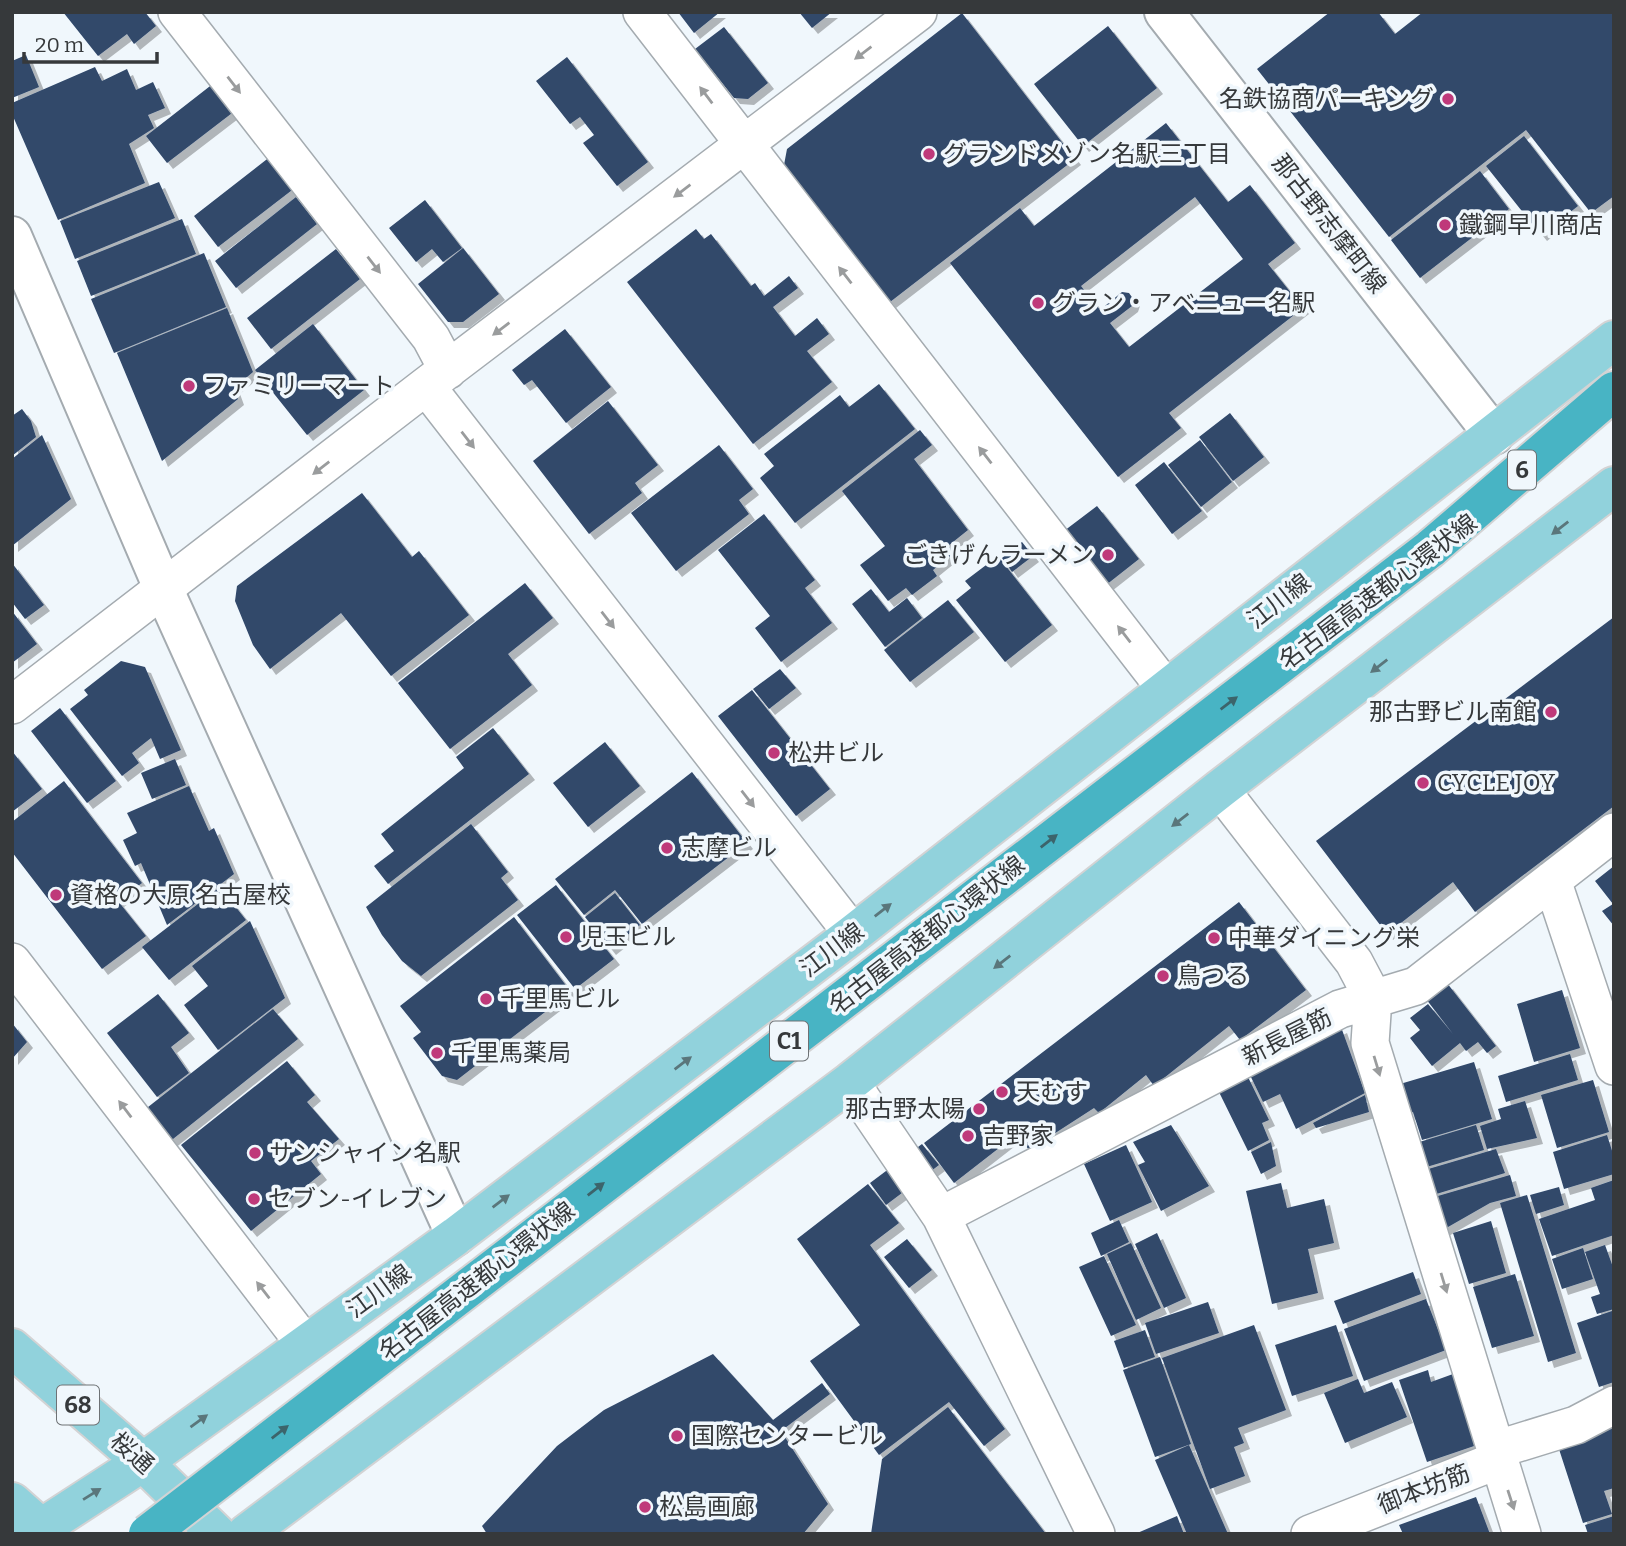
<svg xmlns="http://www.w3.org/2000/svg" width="1626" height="1546" viewBox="0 0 1626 1546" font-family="Bitter,'Noto Sans JP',serif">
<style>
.building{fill:#30486b;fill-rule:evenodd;filter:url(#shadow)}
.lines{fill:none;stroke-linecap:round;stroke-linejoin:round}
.minor-casing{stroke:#a4abb0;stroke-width:40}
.tertiary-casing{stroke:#a4abb0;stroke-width:42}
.primary-casing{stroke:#d3d3d4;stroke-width:42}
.motorway-casing{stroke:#d3d3d4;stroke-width:42}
.minor{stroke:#fff;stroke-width:37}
.tertiary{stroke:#fff;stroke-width:38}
.primary{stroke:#91d2dc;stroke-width:38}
.motorway{stroke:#48b4c4;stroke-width:38}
.motorway-bridge-casing{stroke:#d3d3d4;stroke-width:42;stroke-linecap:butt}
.motorway-bridge{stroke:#48b4c4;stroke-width:38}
.oneway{fill:#9a9c9d}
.oneway2{fill:#5a767b}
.oneway3{fill:#3c646b}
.poi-dot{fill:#bf397a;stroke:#f0f7fc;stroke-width:2.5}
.labels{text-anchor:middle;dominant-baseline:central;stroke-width:7;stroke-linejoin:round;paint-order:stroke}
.shield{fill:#f0f7fc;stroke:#6e7275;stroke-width:2}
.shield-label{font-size:23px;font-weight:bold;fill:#36393b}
.poi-label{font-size:24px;fill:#36393b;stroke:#f0f7fc;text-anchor:start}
.street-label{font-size:24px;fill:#36393b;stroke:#f0f7fc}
</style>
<defs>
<filter id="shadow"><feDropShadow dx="6" dy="6" stdDeviation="0" flood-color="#0004"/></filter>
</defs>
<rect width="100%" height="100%" fill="#f0f7fc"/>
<path class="building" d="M 63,12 L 145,12 L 156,26 L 134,44 L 127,34 L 98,56 Z
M 678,12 L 720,12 L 694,33 Z
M 799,12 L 832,12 L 812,28 Z
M 1330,12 L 1378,12 L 1395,34 L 1423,12 L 1614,12 L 1614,196 L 1591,213 L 1526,130 L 1389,237 L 1257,69 Z
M 962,13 L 1075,159 L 890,302 L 784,165 L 787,149 Z
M 1108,26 L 1157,88 L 1083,146 L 1034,84 Z
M 724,27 L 768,83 L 748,99 L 734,98 L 695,49 Z
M 26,55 L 39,87 L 12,98 L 12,61 Z
M 567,57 L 648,162 L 617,186 L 583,143 L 594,135 L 580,117 L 570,124 L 536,81 Z
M 95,67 L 102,81 L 127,69 L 136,90 L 153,82 L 165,108 L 148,115 L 154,128 L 129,144 L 145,183 L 58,220 L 12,114 L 12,103 Z
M 214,83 L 236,110 L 167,163 L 146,136 Z
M 1166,123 L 1228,202 L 1250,185 L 1295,243 L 1268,264 L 1303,308 L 1169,413 L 1181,428 L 1118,477 L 950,263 L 1020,208 L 1034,226 ZM 1195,197 L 1243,259 L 1129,347 L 1110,323 L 1132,306 L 1134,300 L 1129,293 L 1122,292 L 1100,310 L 1081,286 Z
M 1524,136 L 1578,206 L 1541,235 L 1486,166 Z
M 271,156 L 296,187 L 218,247 L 194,216 Z
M 1480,171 L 1509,209 L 1420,278 L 1391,240 Z
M 159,182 L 175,218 L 75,259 L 60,221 Z
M 296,197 L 317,224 L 236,288 L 215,261 Z
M 425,200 L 462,248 L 443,262 L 432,249 L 416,262 L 389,228 Z
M 182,219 L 196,254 L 91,296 L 77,261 Z
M 696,229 L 704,239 L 711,234 L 751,286 L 755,283 L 764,296 L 789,276 L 798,288 L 773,307 L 795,336 L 817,318 L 829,334 L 807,351 L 832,382 L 753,444 L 627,282 Z
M 463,248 L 499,294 L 463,322 L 448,322 L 418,284 Z
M 336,249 L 360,279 L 271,349 L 247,318 Z
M 204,253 L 226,307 L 114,353 L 91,299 Z
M 227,308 L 253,372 L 234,388 L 238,399 L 162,461 L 117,353 Z
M 313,324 L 364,390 L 307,435 L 255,370 Z
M 565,329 L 611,387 L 566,423 L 532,380 L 524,385 L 512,370 Z
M 879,384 L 915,429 L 795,523 L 760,478 L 774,466 L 764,454 L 840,395 L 849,407 Z
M 608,401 L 658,465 L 635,483 L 642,493 L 589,534 L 533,461 Z
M 22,409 L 31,421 L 36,437 L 12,456 L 12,416 Z
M 1230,413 L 1264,457 L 1233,481 L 1199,437 Z
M 920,430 L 932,445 L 914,459 L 968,530 L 948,546 L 954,553 L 933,570 L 937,576 L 912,595 L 906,588 L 888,601 L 860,565 L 885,546 L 842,491 Z
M 42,435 L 71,499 L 12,546 L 12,459 Z
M 1200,440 L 1232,482 L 1201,507 L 1168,465 Z
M 719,445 L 753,489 L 739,500 L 749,514 L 676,571 L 631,513 Z
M 1164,462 L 1202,511 L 1172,534 L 1135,485 Z
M 362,493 L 412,557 L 419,551 L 469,615 L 391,676 L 341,613 L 270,669 L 253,645 L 235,601 L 237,586 Z
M 1097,506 L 1139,559 L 1106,585 L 1064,531 Z
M 764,514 L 815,580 L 805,588 L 832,623 L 781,662 L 755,628 L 770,616 L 718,550 Z
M 1022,542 L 1033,556 L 1012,572 L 1002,558 Z
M 998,556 L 1052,625 L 1005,662 L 956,600 L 971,588 L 965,581 Z
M 12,563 L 44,605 L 25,619 L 12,602 Z
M 525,583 L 553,618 L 508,654 L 532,685 L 450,749 L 398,683 Z
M 871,589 L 889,612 L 907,598 L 922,618 L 885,647 L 852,604 Z
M 948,600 L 974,632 L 910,682 L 884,650 Z
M 12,611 L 37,644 L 12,663 Z
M 1614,617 L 1614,806 L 1475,912 L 1453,882 L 1387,934 L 1316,841 Z
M 121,661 L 145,667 L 181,750 L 160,759 L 151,738 L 132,753 L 139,763 L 122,776 L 70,709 L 88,695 L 84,690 Z
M 780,669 L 796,688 L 769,709 L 753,689 Z
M 752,690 L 830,789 L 796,816 L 718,716 Z
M 60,708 L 116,781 L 87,803 L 31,731 Z
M 493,728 L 529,774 L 388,884 L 374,866 L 394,851 L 381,834 L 464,768 L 456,757 Z
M 605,742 L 640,786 L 588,827 L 553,783 Z
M 12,751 L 42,789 L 12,812 Z
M 175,759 L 186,785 L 152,799 L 141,773 Z
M 692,772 L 747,843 L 642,924 L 615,890 L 584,915 L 555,879 Z
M 64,781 L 142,883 L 118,901 L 146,936 L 102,969 L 12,852 L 12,822 Z
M 189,786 L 209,831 L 214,828 L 234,874 L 167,925 L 141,863 L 135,866 L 123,840 L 137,833 L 127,813 Z
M 471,824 L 508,872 L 501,878 L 518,900 L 421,976 L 402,961 L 382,935 L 366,907 Z
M 1614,866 L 1614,926 L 1602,911 L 1613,904 L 1595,881 Z
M 556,885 L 614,959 L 575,989 L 517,915 Z
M 220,887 L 246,920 L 169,980 L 142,947 Z
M 615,893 L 640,925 L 610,949 L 585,917 Z
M 1239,902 L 1306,990 L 1240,1040 L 1229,1026 L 1154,1086 L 1146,1075 L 1099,1113 L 1094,1108 L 1029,1150 L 1017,1134 L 954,1183 L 924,1143 Z
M 514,917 L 571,992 L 457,1080 L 442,1076 L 413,1038 L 421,1032 L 400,1006 Z
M 250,921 L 285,998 L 218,1050 L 184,1005 L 208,986 L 192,966 Z
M 1447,983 L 1496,1046 L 1487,1053 L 1478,1042 L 1466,1051 L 1460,1043 L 1432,1066 L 1410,1038 L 1420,1030 L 1410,1018 L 1428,1004 L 1453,1034 L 1426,999 Z
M 1562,990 L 1580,1048 L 1534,1062 L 1517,1004 Z
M 158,994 L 189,1033 L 171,1047 L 189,1073 L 157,1097 L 107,1033 Z
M 273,1009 L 298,1039 L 168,1143 L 143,1111 Z
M 12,1023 L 27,1042 L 12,1059 Z
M 1341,1027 L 1365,1093 L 1296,1129 L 1280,1094 L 1263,1102 L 1249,1073 Z
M 1570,1054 L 1578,1080 L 1506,1102 L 1498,1076 Z
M 287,1061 L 315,1095 L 307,1102 L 339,1139 L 311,1161 L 321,1174 L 251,1231 L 181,1145 Z
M 1474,1062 L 1492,1119 L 1422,1140 L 1413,1112 L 1409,1114 L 1400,1084 Z
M 1247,1075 L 1269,1120 L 1262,1123 L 1269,1140 L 1248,1151 L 1218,1090 Z
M 1593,1080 L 1609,1132 L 1557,1148 L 1541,1095 Z
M 1365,1095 L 1369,1112 L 1316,1128 L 1313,1123 Z
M 1525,1101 L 1537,1138 L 1487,1149 L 1480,1126 L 1501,1119 L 1498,1109 Z
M 1171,1125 L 1209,1186 L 1161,1211 L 1138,1165 L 1145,1162 L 1133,1142 Z
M 1476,1125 L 1484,1150 L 1423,1168 L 1416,1143 Z
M 1607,1135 L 1614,1157 L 1614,1174 L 1564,1189 L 1553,1152 Z
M 1271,1142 L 1276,1166 L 1261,1174 L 1251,1152 Z
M 922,1144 L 939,1165 L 886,1205 L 870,1183 Z
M 1126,1145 L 1152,1202 L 1110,1221 L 1084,1164 Z
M 1496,1149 L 1505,1173 L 1433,1195 L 1425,1170 Z
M 1510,1175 L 1516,1196 L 1490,1203 L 1441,1231 L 1431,1198 Z
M 1614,1180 L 1614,1235 L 1552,1256 L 1539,1219 L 1595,1200 L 1591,1188 Z
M 1281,1183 L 1287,1208 L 1324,1199 L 1334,1243 L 1308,1249 L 1318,1293 L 1272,1304 L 1246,1191 Z
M 868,1184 L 899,1223 L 870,1245 L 1005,1429 L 984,1446 L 949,1402 L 879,1455 L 810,1361 L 860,1325 L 797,1239 Z
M 1559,1187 L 1564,1205 L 1536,1214 L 1530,1195 Z
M 1527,1195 L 1576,1353 L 1548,1362 L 1500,1203 Z
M 1119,1220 L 1129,1242 L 1101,1256 L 1091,1233 Z
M 1491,1221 L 1506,1273 L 1469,1284 L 1453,1233 Z
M 1157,1233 L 1186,1298 L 1164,1308 L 1135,1244 Z
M 907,1239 L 932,1270 L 909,1288 L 884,1257 Z
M 1131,1243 L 1161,1308 L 1136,1320 L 1107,1254 Z
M 1605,1245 L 1614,1270 L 1614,1309 L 1597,1314 L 1591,1297 L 1600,1294 L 1585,1252 Z
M 1583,1248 L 1593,1279 L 1562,1289 L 1552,1259 Z
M 1104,1256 L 1136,1325 L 1111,1336 L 1079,1267 Z
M 1413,1272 L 1421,1294 L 1343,1324 L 1334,1301 Z
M 1515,1274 L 1534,1336 L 1492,1348 L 1473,1287 Z
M 1426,1299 L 1446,1350 L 1364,1381 L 1344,1329 Z
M 1208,1302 L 1219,1333 L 1156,1354 L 1145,1323 Z
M 1612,1311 L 1614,1318 L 1614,1382 L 1599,1387 L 1577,1323 Z
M 1254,1325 L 1286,1410 L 1238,1428 L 1244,1443 L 1234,1447 L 1245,1476 L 1210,1489 L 1162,1358 Z
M 1336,1325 L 1353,1376 L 1292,1396 L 1275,1345 Z
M 1145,1330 L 1155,1357 L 1124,1368 L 1114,1341 Z
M 713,1354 L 773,1420 L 822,1383 L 830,1394 L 781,1431 L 828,1504 L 803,1534 L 487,1534 L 482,1526 L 557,1446 L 604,1410 Z
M 1160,1357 L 1191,1444 L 1155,1457 L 1123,1370 Z
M 1428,1370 L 1431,1382 L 1453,1374 L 1477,1445 L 1427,1462 L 1399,1380 Z
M 1358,1379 L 1364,1393 L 1392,1382 L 1407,1417 L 1345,1443 L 1324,1393 Z
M 948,1407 L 1046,1534 L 871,1534 L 882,1459 Z
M 1614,1425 L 1614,1488 L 1604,1491 L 1612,1514 L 1583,1523 L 1557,1443 Z
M 1189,1445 L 1228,1534 L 1187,1534 L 1155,1460 Z
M 1476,1497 L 1490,1534 L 1403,1534 L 1399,1525 Z
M 1177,1516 L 1184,1534 L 1135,1534 Z
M 1614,1516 L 1614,1534 L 1588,1534 L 1585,1525 Z"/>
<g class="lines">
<g class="minor-casing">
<path id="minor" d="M 177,12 L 431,338 L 448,370
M 642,12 L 1166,689
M 426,386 L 853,934
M 12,705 L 426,386 L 918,12
M 1220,789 L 1354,962 L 1373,998 L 1370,1043 L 1522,1534
M 1552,880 L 1614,1066
M 12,962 L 305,1344
M 850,1082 L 941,1216 L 1096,1534
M 941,1216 L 1340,1009 L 1416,986 L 1614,832
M 1495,1450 L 1576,1425 L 1614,1405
M 1310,1534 L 1498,1460"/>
</g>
<g class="tertiary-casing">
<path id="tertiary" d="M 1164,12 L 1494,435
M 12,236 L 163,588 L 456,1236"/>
</g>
<g class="primary-casing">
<path id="primary" d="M 12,1348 L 143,1462 L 217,1534
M 12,1502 L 48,1534
M 32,1534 L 143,1462 L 456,1236 L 853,934 L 1614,340
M 246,1534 L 850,1082 L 1220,789 L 1614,486"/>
</g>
<g class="motorway-casing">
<path id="motorway" d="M 1430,549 L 1614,391"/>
</g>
<use href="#minor" class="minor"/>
<use href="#tertiary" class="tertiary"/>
<use href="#primary" class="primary"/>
<use href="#motorway" class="motorway"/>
<g class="motorway-bridge-casing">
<path id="motorway-bridge" d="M 148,1534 L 1430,549"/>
</g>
<use href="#motorway-bridge" class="motorway-bridge"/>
</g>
<defs><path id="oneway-solid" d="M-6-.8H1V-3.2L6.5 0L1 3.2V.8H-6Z" transform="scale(1.75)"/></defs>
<g class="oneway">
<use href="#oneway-solid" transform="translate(863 53) rotate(143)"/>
<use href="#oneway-solid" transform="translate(234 85) rotate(52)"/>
<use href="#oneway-solid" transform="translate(706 95) rotate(-127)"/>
<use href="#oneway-solid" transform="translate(682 191) rotate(143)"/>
<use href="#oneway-solid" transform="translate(374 265) rotate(52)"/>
<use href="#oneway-solid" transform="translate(845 275) rotate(-128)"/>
<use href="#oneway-solid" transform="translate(501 329) rotate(143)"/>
<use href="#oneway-solid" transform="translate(468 440) rotate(52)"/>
<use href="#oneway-solid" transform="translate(985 455) rotate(-128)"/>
<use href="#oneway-solid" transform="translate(321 468) rotate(142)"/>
<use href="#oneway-solid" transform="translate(608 620) rotate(52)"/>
<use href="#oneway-solid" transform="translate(1124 634) rotate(-128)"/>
<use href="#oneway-solid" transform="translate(748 799) rotate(52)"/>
<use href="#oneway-solid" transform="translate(1377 1066) rotate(73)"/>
<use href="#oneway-solid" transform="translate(125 1109) rotate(-127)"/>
<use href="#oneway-solid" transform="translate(1444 1283) rotate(73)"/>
<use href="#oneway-solid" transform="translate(263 1290) rotate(-128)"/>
<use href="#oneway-solid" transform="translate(1511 1500) rotate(72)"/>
</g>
<g class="oneway2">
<use href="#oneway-solid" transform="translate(1560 528) rotate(142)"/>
<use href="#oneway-solid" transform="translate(1379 666) rotate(142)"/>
<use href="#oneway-solid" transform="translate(1180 820) rotate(142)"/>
<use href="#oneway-solid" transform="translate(883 910) rotate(-38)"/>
<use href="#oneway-solid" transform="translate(1002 962) rotate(142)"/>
<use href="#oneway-solid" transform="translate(683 1063) rotate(-37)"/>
<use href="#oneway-solid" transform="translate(501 1201) rotate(-37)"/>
<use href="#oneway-solid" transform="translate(199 1421) rotate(-36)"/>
<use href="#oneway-solid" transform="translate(92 1494) rotate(-32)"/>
</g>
<g class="oneway3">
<use href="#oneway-solid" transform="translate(1229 703) rotate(-37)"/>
<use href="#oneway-solid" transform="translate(1049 841) rotate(-38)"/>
<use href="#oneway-solid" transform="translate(596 1189) rotate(-38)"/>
<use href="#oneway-solid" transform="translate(280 1432) rotate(-38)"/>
</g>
<g class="poi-dot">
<circle cx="1448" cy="99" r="7"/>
<circle cx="929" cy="154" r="7"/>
<circle cx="1445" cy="225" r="7"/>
<circle cx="1038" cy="303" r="7"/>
<circle cx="189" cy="386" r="7"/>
<circle cx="1108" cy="555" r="7"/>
<circle cx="1551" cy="712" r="7"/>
<circle cx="774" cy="753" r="7"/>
<circle cx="1423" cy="783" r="7"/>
<circle cx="667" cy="848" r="7"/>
<circle cx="56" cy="895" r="7"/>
<circle cx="566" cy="937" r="7"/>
<circle cx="1214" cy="938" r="7"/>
<circle cx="1163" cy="976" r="7"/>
<circle cx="486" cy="999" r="7"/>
<circle cx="437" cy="1053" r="7"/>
<circle cx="1002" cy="1092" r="7"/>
<circle cx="979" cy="1109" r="7"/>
<circle cx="968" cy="1136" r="7"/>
<circle cx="255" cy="1153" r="7"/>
<circle cx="254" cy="1199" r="7"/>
<circle cx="677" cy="1436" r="7"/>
<circle cx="645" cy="1507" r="7"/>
</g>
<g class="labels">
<g class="shield">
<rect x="1508" y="450.5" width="28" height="39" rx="5"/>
<rect x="770" y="1021.5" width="38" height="39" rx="5"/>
<rect x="57" y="1385.5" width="42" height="39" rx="5"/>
</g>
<g class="shield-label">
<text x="1522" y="470">6</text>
<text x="789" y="1041">C1</text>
<text x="78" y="1405">68</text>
</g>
<g class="poi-label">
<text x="1434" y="99" text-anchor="end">名鉄協商パーキング</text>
<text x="943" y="154">グランドメゾン名駅三丁目</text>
<text x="1459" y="225">鐵鋼早川商店</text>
<text x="1052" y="303">グラン・アベニュー名駅</text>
<text x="203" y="386">ファミリーマート</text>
<text x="1094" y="555" text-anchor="end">ごきげんラーメン</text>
<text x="1537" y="712" text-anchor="end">那古野ビル南館</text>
<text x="788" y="753">松井ビル</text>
<text x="1437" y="783">CYCLE JOY</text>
<text x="681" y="848">志摩ビル</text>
<text x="70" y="895">資格の大原 名古屋校</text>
<text x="580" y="937">児玉ビル</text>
<text x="1228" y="938">中華ダイニング栄</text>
<text x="1177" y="976">鳥つる</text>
<text x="500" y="999">千里馬ビル</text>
<text x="451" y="1053">千里馬薬局</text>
<text x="1016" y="1092">天むす</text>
<text x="965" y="1109" text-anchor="end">那古野太陽</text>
<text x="982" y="1136">吉野家</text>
<text x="269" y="1153">サンシャイン名駅</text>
<text x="268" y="1199">セブン-イレブン</text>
<text x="691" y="1436">国際センタービル</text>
<text x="659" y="1507">松島画廊</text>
</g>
<g class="street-label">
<text transform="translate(1329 224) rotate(52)">那古野志摩町線</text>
<text transform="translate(1378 592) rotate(-37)">名古屋高速都心環状線</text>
<text transform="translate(1279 601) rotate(-38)">江川線</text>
<text transform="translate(927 935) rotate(-38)">名古屋高速都心環状線</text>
<text transform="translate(832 950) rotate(-37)">江川線</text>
<text transform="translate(1287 1037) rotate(-27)">新長屋筋</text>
<text transform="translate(477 1281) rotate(-38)">名古屋高速都心環状線</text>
<text transform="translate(379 1291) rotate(-36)">江川線</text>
<text transform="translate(132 1453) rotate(42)">桜通</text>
<text transform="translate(1424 1489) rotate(-21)">御本坊筋</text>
</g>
</g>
<rect width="1626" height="1546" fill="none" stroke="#36393b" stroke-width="28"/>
<path d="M24 52v10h133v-10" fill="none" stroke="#36393b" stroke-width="3.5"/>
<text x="35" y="52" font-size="21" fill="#36393b" stroke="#f0f7fc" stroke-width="5" paint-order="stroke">20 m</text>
</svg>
